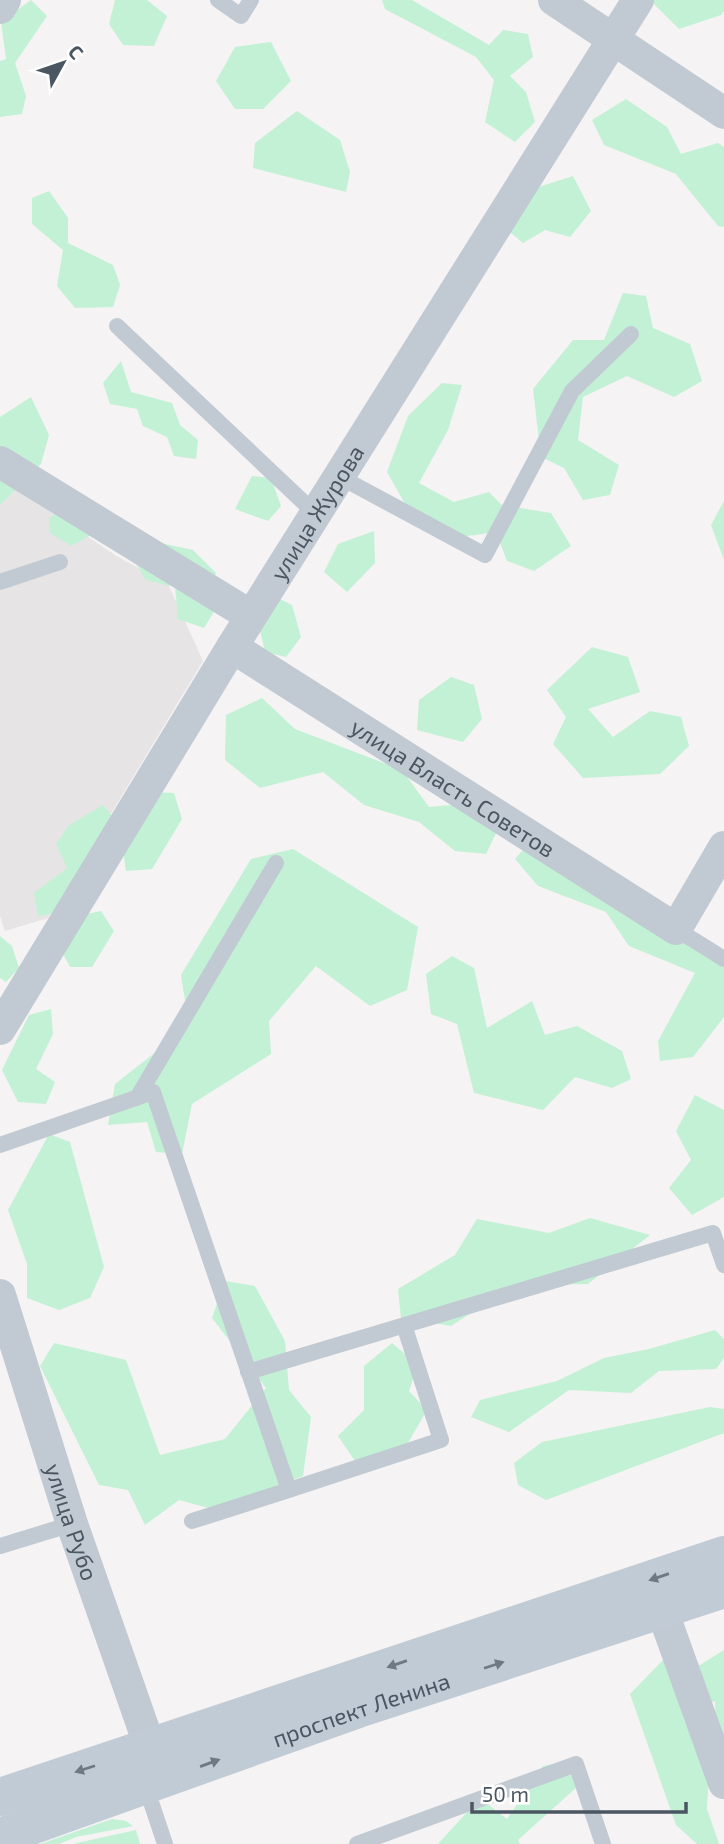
<svg xmlns="http://www.w3.org/2000/svg" width="724" height="1844" viewBox="0 0 724 1844" font-family="'Exo 2',sans-serif">
<style>
.education{fill:#e6e4e5}
.green{fill:#c3f1d5}
.lines{fill:none;stroke-linecap:round;stroke-linejoin:round}
.service{stroke:#c1cad2;stroke-width:16}
.minor{stroke:#c1cad2;stroke-width:32}
.secondary{stroke:#c1cbd6;stroke-width:38}
.oneway{fill:#6e7984}
.labels{text-anchor:middle;dominant-baseline:central;stroke-width:5;stroke-linejoin:round;paint-order:stroke}
.street-label{font-size:23px;fill:#4a5661;stroke:#fff}
</style>
<rect width="100%" height="100%" fill="#f5f3f3"/>
<path class="education" d="M 0,478 L 118,557 L 168,584 L 203,661 L 48,918 L 5,931 L 0,916 Z"/>
<path class="green" d="M 31,0 L 47,16 L 15,63 L 26,96 L 22,114 L 0,117 L 0,61 L 6,59 L 1,22 Z
M 115,0 L 147,0 L 167,16 L 154,46 L 123,45 L 109,24 Z
M 382,0 L 412,0 L 489,45 L 503,30 L 528,34 L 533,57 L 510,76 L 526,92 L 535,122 L 515,142 L 485,122 L 494,80 L 476,57 L 385,9 Z
M 650,0 L 724,0 L 724,11 L 721,15 L 679,29 Z
M 271,42 L 291,81 L 263,109 L 235,109 L 216,81 L 235,47 Z
M 626,99 L 667,127 L 681,154 L 718,143 L 724,147 L 724,227 L 718,226 L 676,174 L 604,145 L 592,120 Z
M 297,111 L 340,140 L 350,172 L 346,192 L 253,168 L 255,143 Z
M 573,176 L 591,211 L 570,237 L 545,230 L 523,243 L 505,228 L 526,191 Z
M 49,191 L 68,218 L 68,243 L 113,265 L 120,285 L 113,307 L 75,308 L 57,286 L 63,250 L 32,224 L 32,198 Z
M 623,293 L 646,296 L 653,328 L 690,344 L 702,381 L 674,397 L 627,376 L 583,397 L 578,440 L 619,465 L 610,495 L 583,500 L 564,468 L 541,457 L 533,389 L 573,340 L 604,340 Z
M 121,361 L 131,392 L 172,403 L 180,425 L 198,440 L 196,459 L 174,456 L 167,437 L 143,426 L 137,409 L 110,404 L 103,383 Z
M 442,383 L 462,385 L 448,430 L 419,483 L 454,502 L 489,492 L 502,505 L 551,513 L 571,546 L 534,571 L 507,561 L 496,532 L 453,538 L 408,509 L 387,472 L 408,416 Z
M 31,397 L 49,435 L 41,464 L 0,505 L 0,417 Z
M 252,476 L 271,478 L 281,506 L 268,521 L 235,509 Z
M 724,501 L 724,560 L 711,525 Z
M 65,509 L 91,535 L 71,546 L 50,533 L 49,518 Z
M 374,531 L 375,563 L 347,592 L 324,572 L 338,544 Z
M 147,540 L 193,550 L 216,573 L 206,594 L 215,610 L 204,628 L 178,619 L 175,587 L 146,580 L 129,553 Z
M 276,597 L 292,605 L 301,637 L 286,657 L 265,652 L 257,618 Z
M 592,647 L 628,657 L 640,692 L 588,709 L 613,737 L 650,711 L 681,717 L 689,746 L 660,774 L 583,778 L 553,744 L 566,717 L 547,690 Z
M 451,677 L 474,685 L 482,719 L 463,742 L 417,730 L 419,700 Z
M 262,698 L 295,729 L 402,770 L 429,807 L 462,804 L 498,829 L 486,854 L 455,851 L 419,822 L 364,805 L 323,772 L 260,788 L 225,760 L 226,715 Z
M 152,792 L 174,793 L 182,819 L 152,869 L 126,871 L 122,843 Z
M 103,805 L 117,822 L 62,912 L 38,916 L 34,893 L 67,868 L 56,844 L 69,825 Z
M 529,843 L 678,914 L 724,963 L 724,1017 L 693,1057 L 660,1061 L 658,1041 L 695,973 L 629,946 L 606,912 L 538,886 L 515,859 Z
M 293,849 L 418,927 L 407,990 L 370,1006 L 316,966 L 269,1021 L 271,1054 L 192,1104 L 182,1154 L 156,1152 L 147,1122 L 108,1125 L 115,1084 L 189,1026 L 181,975 L 251,859 Z
M 101,911 L 114,931 L 92,967 L 70,967 L 59,946 L 78,916 Z
M 0,936 L 12,946 L 19,968 L 6,982 L 0,978 Z
M 452,956 L 474,968 L 487,1028 L 532,1001 L 545,1035 L 577,1026 L 622,1051 L 631,1079 L 612,1088 L 575,1077 L 543,1110 L 474,1093 L 457,1024 L 431,1014 L 426,974 Z
M 51,1009 L 53,1034 L 36,1069 L 55,1082 L 46,1104 L 18,1102 L 2,1070 L 29,1015 Z
M 695,1095 L 724,1110 L 724,1197 L 692,1215 L 669,1188 L 691,1160 L 676,1131 Z
M 49,1134 L 70,1142 L 104,1267 L 90,1298 L 59,1310 L 27,1298 L 27,1264 L 8,1210 Z
M 590,1218 L 650,1235 L 588,1284 L 514,1285 L 451,1326 L 401,1318 L 398,1289 L 455,1255 L 477,1219 L 549,1233 Z
M 225,1281 L 255,1286 L 285,1341 L 289,1390 L 311,1417 L 303,1476 L 216,1510 L 179,1500 L 145,1525 L 128,1490 L 99,1485 L 40,1366 L 54,1343 L 126,1360 L 160,1455 L 225,1439 L 266,1388 L 212,1318 Z
M 715,1330 L 724,1339 L 724,1358 L 716,1369 L 659,1371 L 631,1393 L 569,1390 L 509,1432 L 471,1417 L 480,1400 L 557,1381 L 604,1358 L 649,1349 Z
M 392,1343 L 418,1365 L 409,1391 L 427,1410 L 405,1448 L 355,1461 L 338,1436 L 364,1410 L 364,1366 Z
M 710,1407 L 724,1409 L 724,1433 L 546,1500 L 518,1485 L 514,1463 L 542,1442 Z
M 724,1650 L 724,1749 L 716,1739 L 715,1701 L 683,1717 L 709,1773 L 707,1809 L 719,1844 L 697,1844 L 676,1825 L 630,1694 L 663,1660 L 700,1665 Z
M 582,1758 L 587,1778 L 518,1840 L 520,1844 L 438,1844 L 480,1798 L 507,1819 L 543,1766 Z
M 112,1819 L 126,1821 L 133,1826 L 76,1837 L 59,1844 L 40,1844 Z
M 136,1830 L 140,1844 L 74,1844 L 77,1843 Z"/>
<g class="lines">
<path class="service" d="M 218,0 L 241,16 L 251,0
M 117,326 L 316,514
M 340,477 L 485,555 L 572,391 L 631,334
M 0,582 L 60,562
M 676,929 L 724,959
M 137,1098 L 276,863
M 0,1145 L 153,1092 L 289,1490 L 192,1521
M 248,1372 L 713,1233 L 724,1265
M 289,1490 L 441,1440 L 404,1325
M 0,1546 L 72,1524
M 146,1787 L 165,1844
M 357,1844 L 576,1764 L 603,1844"/>
<g class="minor">
<path d="M 554,0 L 724,113"/>
<path d="M 0,8 L 5,0"/>
<path d="M 0,462 L 251,616"/>
<path id="s1" d="M 232,647 L 676,929 L 724,847"/>
<path id="s2" d="M 0,1029 L 232,647 L 638,0"/>
<path id="s3" d="M 0,1295 L 72,1524 L 150,1747"/>
<path d="M 662,1610 L 724,1783"/>
</g>
<g class="secondary">
<path d="M 0,1797 L 724,1555"/>
<path id="s4" d="M 0,1837 L 358,1709 L 724,1589"/>
</g>
</g>
<defs><path id="oneway-solid" d="M-6-.8H1V-3.2L6.5 0L1 3.2V.8H-6Z" transform="scale(1.75)"/></defs>
<g class="oneway">
<use href="#oneway-solid" transform="translate(659 1577) rotate(161)"/>
<use href="#oneway-solid" transform="translate(397 1664) rotate(161)"/>
<use href="#oneway-solid" transform="translate(494 1665) rotate(-18)"/>
<use href="#oneway-solid" transform="translate(210 1763) rotate(-20)"/>
<use href="#oneway-solid" transform="translate(85 1769) rotate(162)"/>
</g>
<g class="labels">
<g class="street-label">
<text stroke="none"><textPath href="#s2" startOffset="606">улица Журова</textPath></text>
<text stroke="none"><textPath href="#s1" startOffset="262">улица Власть Советов</textPath></text>
<text stroke="none"><textPath href="#s3" startOffset="238">улица Рубо</textPath></text>
<text stroke="none"><textPath href="#s4" startOffset="383">проспект Ленина</textPath></text>
</g>
</g>
<g transform="translate(63 63) rotate(50)" stroke="#ffffff" stroke-width="5" paint-order="stroke">
<path d="M0-5L12 26L0 18L-12 26Z" fill="#4a5661"/>
<text y="-10" font-size="19" font-weight="bold" text-anchor="middle" fill="#4a5661">С</text>
</g>
<path d="M472 1802v10h214v-10" fill="none" stroke="#4a5661" stroke-width="3.5"/>
<text x="482" y="1802" font-size="21" fill="#4a5661" stroke="#ffffff" stroke-width="5" paint-order="stroke">50 m</text>
</svg>
